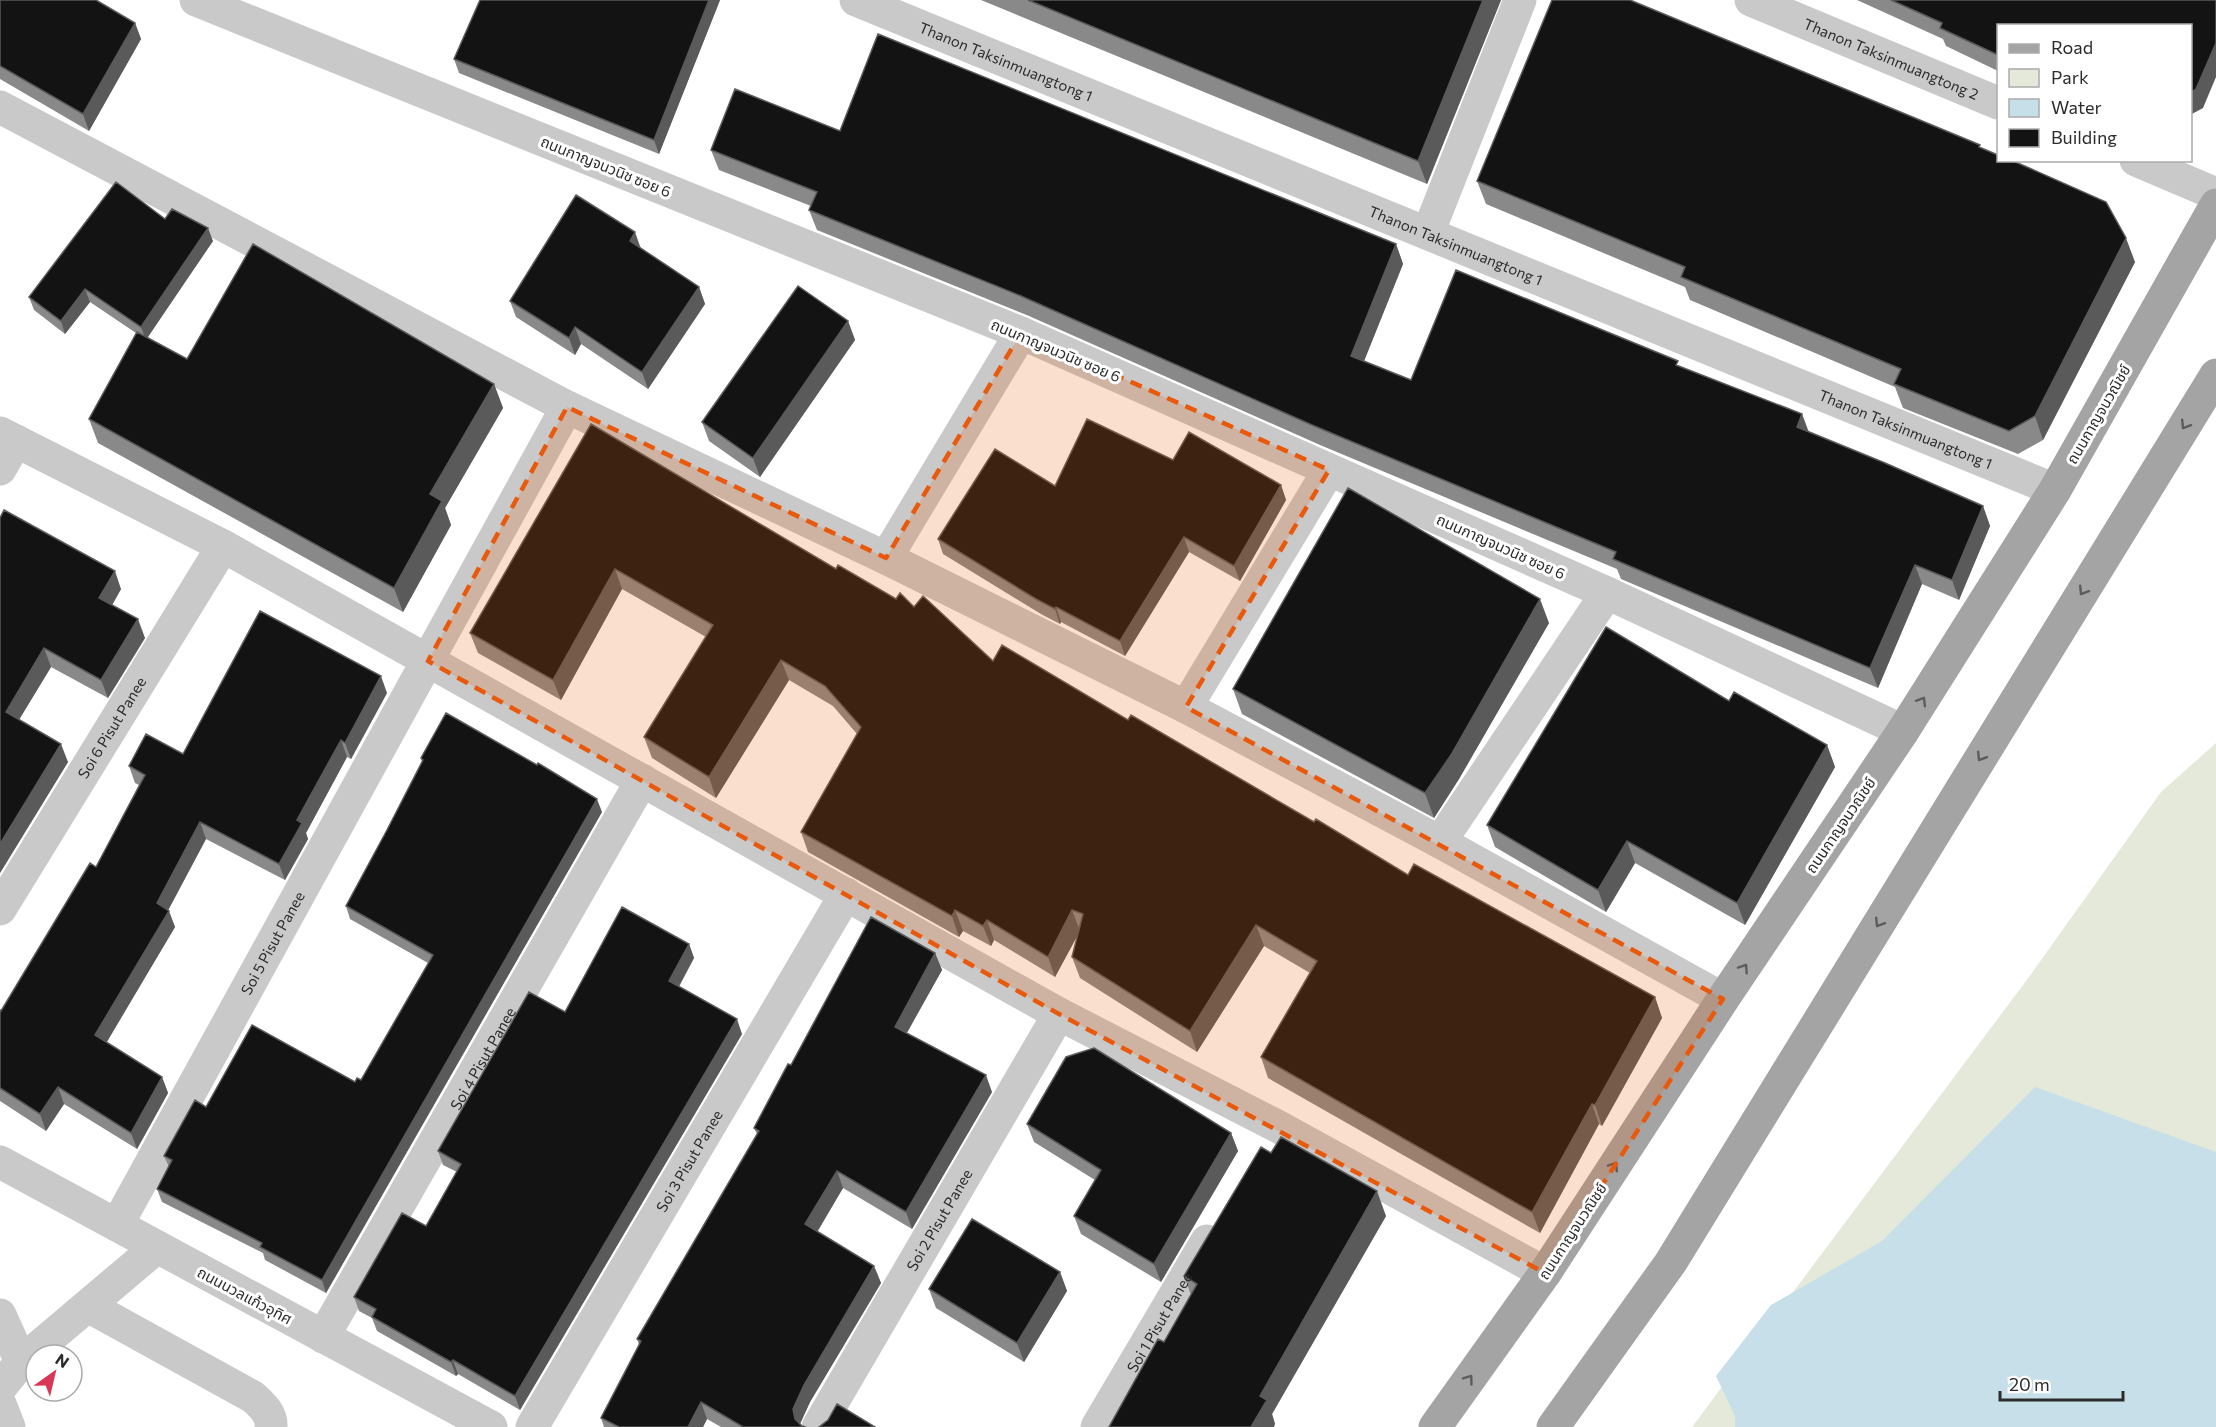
<svg xmlns="http://www.w3.org/2000/svg" width="2216" height="1427" viewBox="0 0 2216 1427" font-family="Commissioner,'Noto Sans Thai',sans-serif">
<style>
.green{fill:#e4e9da}
.water{fill:#c6dfe8}
.lines{fill:none;stroke-linecap:round;stroke-linejoin:round}
.minor{stroke:#c9c9c9;stroke-width:33}
.major{stroke:#a4a4a4;stroke-width:33}
.wall{fill:#898989}
.shaded-wall{fill:#5a5a5a}
.building{fill:#131313;stroke:#5a5a5a;stroke-width:1.5}
.oneway{stroke:#5c5c5c}
.marked{fill:#e8590c;fill-opacity:0.2;stroke:#e8590c;stroke-width:4.5;stroke-dasharray:12 8;stroke-linejoin:round}
.labels{text-anchor:middle;dominant-baseline:central;stroke-width:6;stroke-linejoin:round;paint-order:stroke}
.street-label{font-size:15px;fill:#2c2c2c;stroke:#fff}
</style>
<rect width="100%" height="100%" fill="#fff"/>
<path class="green" d="M 2216,743 L 2216,1427 L 1692,1427 L 2029,977 L 2161,792 Z"/>
<path class="water" d="M 2035,1087 L 2216,1152 L 2216,1427 L 1735,1427 L 1735,1416 L 1716,1376 L 1771,1305 L 1882,1241 Z"/>
<g class="lines">
<g class="minor">
<path d="M 196,0 L 1021,333 L 1607,593 L 1903,731"/>
<path id="s1" d="M 856,0 L 2055,490"/>
<path id="s2" d="M 1751,0 L 1998,103"/>
<path d="M 0,107 L 567,407 L 886,558 L 1186,707 L 1440,842 L 1723,999"/>
<path d="M 2136,160 L 2216,194"/>
<path d="M 1428,233 L 1520,0"/>
<path d="M 0,433 L 223,546 L 1059,1014 L 1275,1125 L 1545,1273"/>
<path d="M 0,469 L 16,441"/>
<path d="M 886,558 L 1021,333"/>
<path d="M 1186,707 L 1329,470"/>
<path d="M 1440,842 L 1607,593"/>
<path id="s3" d="M 0,909 L 223,546"/>
<path d="M 0,1162 L 491,1427"/>
<path id="s4" d="M 117,1225 L 567,407"/>
<path d="M 88,1306 L 253,1397 C 262,1405 272,1414 271,1427"/>
<path d="M 0,1315 L 21,1362"/>
<path id="s5" d="M 323,1337 L 642,780"/>
<path d="M 0,1388 L 21,1362 L 157,1247"/>
<path d="M 0,1404 L 9,1427"/>
<path id="s6" d="M 532,1427 L 846,894"/>
<path id="s7" d="M 818,1427 L 1059,1014"/>
<path id="s8" d="M 1097,1427 L 1207,1241"/>
</g>
<path class="major" d="M 1435,1427 L 1545,1273 L 1723,999 L 1903,731 L 2055,490 L 2216,205
M 1553,1427 L 1671,1262 L 2216,375"/>
</g>
<path class="wall" d="M 0,0 L 135,23 L 141,39 L 89,131 L 0,79 Z
M 720,0 L 659,154 L 459,73 L 454,59 Z
M 981,0 L 1501,0 L 1427,184 Z
M 1857,0 L 2216,0 L 2203,108 L 1998,26 L 1998,71 L 1946,46 L 1943,39 Z
M 840,131 L 1396,244 L 1403,264 L 1364,361 L 1411,380 L 1680,367 L 1802,414 L 1809,432 L 1983,506 L 1990,526 L 1959,600 L 1922,584 L 1878,688 L 1621,579 L 1617,569 L 1320,445 L 1029,316 L 817,230 L 809,210 L 811,206 L 719,170 L 711,150 Z
M 1981,148 L 2135,262 L 2043,440 L 2018,454 L 1903,408 L 1895,387 L 1690,300 L 1685,287 L 1486,204 L 1477,181 Z
M 165,219 L 213,241 L 147,337 L 187,359 L 494,384 L 503,408 L 445,508 L 451,525 L 403,612 L 98,443 L 89,419 L 136,333 L 90,302 L 65,334 L 34,310 L 29,297 Z
M 641,248 L 699,287 L 705,304 L 648,389 L 581,344 L 575,355 L 516,317 L 510,301 Z
M 848,321 L 855,340 L 760,477 L 709,441 L 702,422 Z
M 591,424 L 836,569 L 896,599 L 914,607 L 993,661 L 1128,720 L 1408,875 L 1655,997 L 1662,1018 L 1602,1126 L 1599,1124 L 1540,1233 L 1268,1078 L 1261,1057 L 1310,973 L 1264,946 L 1197,1052 L 1080,978 L 1072,957 L 1079,932 L 1055,977 L 994,940 L 991,946 L 963,931 L 959,937 L 808,852 L 801,832 L 857,734 L 833,706 L 789,680 L 716,798 L 652,758 L 644,737 L 706,637 L 622,589 L 561,700 L 478,653 L 470,633 Z
M 1173,460 L 1281,485 L 1286,500 L 1240,581 L 1189,552 L 1125,656 L 1061,622 L 1060,624 L 1041,614 L 943,554 L 938,539 L 1055,486 Z
M 0,518 L 121,589 L 112,605 L 145,638 L 108,698 L 51,667 L 19,720 L 68,762 L 0,873 Z
M 1549,623 L 1459,779 L 1434,818 L 1242,714 L 1233,689 Z
M 387,693 L 351,759 L 347,757 L 306,833 L 308,839 L 285,880 L 206,839 L 168,910 L 175,927 L 106,1042 L 162,1077 L 168,1093 L 137,1149 L 64,1104 L 46,1131 L 0,1101 L 0,1010 L 1,1011 L 96,867 L 139,785 L 135,783 L 129,766 L 183,754 Z
M 1729,701 L 1827,745 L 1835,767 L 1745,925 L 1635,863 L 1606,912 L 1495,847 L 1487,825 Z
M 421,758 L 602,812 L 326,1293 L 265,1260 L 263,1253 L 162,1202 L 157,1189 L 169,1167 L 164,1156 L 206,1107 L 355,1082 L 361,1080 L 428,963 L 350,919 L 346,906 L 387,830 L 422,762 Z
M 689,944 L 694,958 L 679,987 L 742,1034 L 520,1410 L 458,1374 L 456,1376 L 377,1331 L 372,1318 L 359,1311 L 354,1297 L 426,1226 L 457,1172 L 443,1165 L 438,1151 Z
M 935,953 L 942,970 L 907,1033 L 992,1092 L 912,1229 L 843,1188 L 817,1231 L 874,1266 L 881,1283 L 810,1402 L 800,1424 L 802,1426 L 806,1427 L 721,1427 L 707,1419 L 703,1427 L 604,1427 L 601,1418 L 639,1345 L 637,1339 L 757,1134 L 754,1128 L 791,1065 Z
M 1027,1124 L 1231,1133 L 1238,1151 L 1161,1282 L 1081,1234 L 1074,1216 L 1095,1180 L 1034,1142 Z
M 1271,1153 L 1386,1216 L 1272,1414 L 1275,1424 L 1164,1342 L 1191,1295 L 1184,1276 Z
M 1060,1272 L 1067,1291 L 1024,1362 L 936,1308 L 929,1289 Z"/>
<path class="shaded-wall" d="M 709,0 L 720,0 L 659,154 L 654,140 Z
M 1483,0 L 1501,0 L 1427,184 L 1418,161 Z
M 135,23 L 141,39 L 89,131 L 83,114 Z
M 2216,43 L 2216,77 L 2203,108 L 2190,115 L 2190,93 Z
M 208,228 L 213,241 L 146,340 L 141,327 Z
M 635,232 L 641,249 L 630,241 Z
M 2126,238 L 2135,262 L 2043,440 L 2035,416 Z
M 1396,244 L 1403,264 L 1358,376 L 1351,356 Z
M 699,287 L 705,304 L 648,389 L 642,372 Z
M 85,289 L 90,302 L 65,334 L 61,321 Z
M 848,321 L 855,340 L 760,477 L 753,458 Z
M 575,327 L 581,344 L 575,355 L 569,338 Z
M 494,384 L 503,408 L 445,508 L 451,525 L 403,612 L 394,588 L 430,494 Z
M 1802,414 L 1809,434 L 1797,427 Z
M 1281,485 L 1286,500 L 1240,581 L 1234,566 Z
M 1983,506 L 1990,526 L 1959,600 L 1952,580 Z
M 1184,537 L 1189,552 L 1125,656 L 1120,641 Z
M 1915,565 L 1922,584 L 1878,688 L 1870,668 Z
M 615,569 L 622,589 L 561,700 L 553,680 Z
M 115,571 L 121,589 L 106,616 L 99,598 Z
M 1540,599 L 1549,623 L 1459,779 L 1434,818 L 1425,793 Z
M 1056,607 L 1061,622 L 1060,624 L 1055,609 Z
M 138,619 L 145,638 L 108,698 L 101,680 Z
M 44,648 L 51,667 L 12,731 L 6,712 Z
M 781,660 L 789,680 L 716,798 L 709,777 Z
M 381,676 L 387,693 L 351,759 L 345,743 Z
M 341,740 L 347,757 L 306,833 L 308,839 L 285,880 L 279,864 L 297,820 Z
M 61,744 L 68,762 L 0,873 L 0,844 Z
M 1827,745 L 1835,767 L 1745,925 L 1737,903 Z
M 597,799 L 602,812 L 326,1293 L 322,1280 Z
M 200,822 L 206,839 L 163,920 L 157,903 Z
M 1627,841 L 1635,863 L 1606,912 L 1598,890 Z
M 955,910 L 963,931 L 959,937 L 952,916 Z
M 1072,910 L 1080,931 L 1055,977 L 1048,957 Z
M 169,911 L 175,927 L 101,1052 L 95,1035 Z
M 987,920 L 994,940 L 991,946 L 983,926 Z
M 1256,925 L 1264,946 L 1197,1052 L 1190,1031 Z
M 689,944 L 694,958 L 674,995 L 669,981 Z
M 935,953 L 942,970 L 901,1043 L 895,1027 Z
M 1655,997 L 1662,1018 L 1602,1126 L 1595,1105 Z
M 737,1019 L 742,1034 L 520,1410 L 515,1396 Z
M 986,1075 L 992,1092 L 912,1229 L 906,1212 Z
M 162,1077 L 168,1093 L 137,1149 L 131,1133 Z
M 58,1087 L 64,1104 L 46,1131 L 40,1114 Z
M 1592,1104 L 1599,1124 L 1540,1233 L 1532,1212 Z
M 1231,1133 L 1238,1151 L 1161,1282 L 1154,1264 Z
M 837,1171 L 843,1188 L 812,1241 L 805,1224 Z
M 1377,1191 L 1386,1216 L 1272,1414 L 1275,1424 L 1274,1427 L 1251,1427 L 1260,1396 Z
M 874,1266 L 881,1283 L 810,1402 L 799,1426 L 795,1419 L 793,1409 L 804,1385 Z
M 1060,1272 L 1067,1291 L 1024,1362 L 1017,1343 Z
M 453,1360 L 458,1374 L 456,1376 L 451,1362 Z
M 701,1402 L 707,1419 L 703,1427 L 688,1427 Z"/>
<path class="building" d="M 0,0 L 96,0 L 135,23 L 83,114 L 0,66 Z
M 480,0 L 709,0 L 654,140 L 454,59 Z
M 1028,0 L 1483,0 L 1418,161 Z
M 1552,0 L 1630,0 L 1980,145 L 1979,147 L 1998,155 L 1998,160 L 2011,160 L 2106,202 L 2126,238 L 2035,416 L 2009,431 L 1894,384 L 1901,369 L 1681,277 L 1685,267 L 1477,181 Z
M 1891,0 L 2216,0 L 2216,43 L 2196,89 L 2190,93 L 2190,26 L 1998,26 L 1998,55 L 1940,28 L 1942,23 Z
M 878,34 L 1396,244 L 1351,356 L 1411,380 L 1456,270 L 1678,361 L 1676,365 L 1802,414 L 1797,427 L 1885,463 L 1983,506 L 1952,580 L 1915,565 L 1870,668 L 1613,559 L 1616,552 L 1312,425 L 1021,296 L 809,210 L 817,192 L 711,150 L 735,89 L 840,131 Z
M 116,182 L 165,219 L 172,209 L 208,228 L 141,327 L 85,289 L 61,321 L 29,297 Z
M 576,195 L 635,232 L 630,241 L 699,287 L 642,372 L 575,327 L 569,338 L 510,301 Z
M 253,244 L 494,384 L 430,494 L 442,501 L 394,588 L 89,419 L 137,332 L 187,359 Z
M 798,286 L 848,321 L 753,458 L 702,422 Z
M 1087,419 L 1173,460 L 1189,432 L 1281,485 L 1234,566 L 1184,537 L 1120,641 L 1056,607 L 1055,609 L 1036,599 L 938,539 L 995,449 L 1055,486 Z
M 591,424 L 836,569 L 838,565 L 896,599 L 900,593 L 914,607 L 923,596 L 993,661 L 1002,645 L 1128,720 L 1131,715 L 1314,822 L 1316,819 L 1408,875 L 1414,864 L 1655,997 L 1595,1105 L 1592,1104 L 1532,1212 L 1261,1057 L 1317,961 L 1256,925 L 1190,1031 L 1072,957 L 1083,914 L 1072,910 L 1048,957 L 987,920 L 983,926 L 955,910 L 952,916 L 801,832 L 861,727 L 825,686 L 781,660 L 709,777 L 644,737 L 713,625 L 615,569 L 553,680 L 470,633 Z
M 1348,488 L 1540,599 L 1451,755 L 1425,793 L 1233,689 Z
M 4,510 L 115,571 L 99,598 L 138,619 L 101,680 L 44,648 L 6,712 L 61,744 L 0,844 L 0,518 Z
M 260,611 L 381,676 L 345,743 L 341,740 L 297,820 L 302,823 L 279,864 L 200,822 L 157,903 L 169,911 L 95,1035 L 162,1077 L 131,1133 L 58,1087 L 40,1114 L 0,1088 L 0,1010 L 1,1011 L 90,863 L 96,867 L 145,775 L 129,766 L 146,734 L 183,754 Z
M 1606,627 L 1729,701 L 1734,692 L 1827,745 L 1737,903 L 1627,841 L 1598,890 L 1487,825 Z
M 446,713 L 537,765 L 538,763 L 597,799 L 322,1280 L 260,1247 L 262,1243 L 157,1189 L 172,1160 L 164,1156 L 195,1100 L 206,1107 L 252,1025 L 355,1082 L 357,1078 L 361,1080 L 433,955 L 346,906 L 387,830 L 423,760 L 421,758 Z
M 622,907 L 689,944 L 669,981 L 737,1019 L 515,1396 L 453,1360 L 451,1362 L 372,1317 L 376,1309 L 354,1297 L 402,1213 L 426,1226 L 461,1164 L 438,1151 L 529,992 L 565,1012 Z
M 871,917 L 935,953 L 895,1027 L 986,1075 L 906,1212 L 837,1171 L 805,1224 L 874,1266 L 804,1385 L 793,1409 L 795,1419 L 802,1426 L 806,1427 L 743,1427 L 701,1402 L 688,1427 L 619,1427 L 601,1418 L 641,1341 L 637,1339 L 759,1131 L 754,1128 L 788,1064 L 791,1065 Z
M 1094,1048 L 1231,1133 L 1154,1264 L 1074,1216 L 1101,1170 L 1027,1124 L 1066,1057 Z
M 1281,1137 L 1377,1191 L 1260,1396 L 1267,1400 L 1251,1427 L 1109,1427 L 1158,1339 L 1164,1342 L 1197,1284 L 1184,1276 L 1261,1147 L 1271,1153 Z
M 972,1219 L 1060,1272 L 1017,1343 L 929,1289 Z
M 837,1404 L 875,1427 L 819,1427 L 828,1420 Z"/>
<defs><path id="oneway-chevron" d="M-2-3.5L2.5 0L-2 3.5" fill="none" stroke-width="1.6" stroke-linecap="round" stroke-linejoin="round" transform="scale(1.5)"/></defs>
<g class="oneway">
<use href="#oneway-chevron" transform="translate(2185 425) rotate(122)"/>
<use href="#oneway-chevron" transform="translate(2083 591) rotate(122)"/>
<use href="#oneway-chevron" transform="translate(1922 701) rotate(-58)"/>
<use href="#oneway-chevron" transform="translate(1981 757) rotate(122)"/>
<use href="#oneway-chevron" transform="translate(1879 923) rotate(122)"/>
<use href="#oneway-chevron" transform="translate(1744 968) rotate(-56)"/>
<use href="#oneway-chevron" transform="translate(1614 1166) rotate(-57)"/>
<use href="#oneway-chevron" transform="translate(1469 1379) rotate(-54)"/>
</g>
<path class="marked" d="M 1021,333 L 1329,470 L 1186,707 L 1723,999 L 1545,1273 L 1059,1014 L 428,661 L 567,407 L 886,558 Z"/>
<g class="labels">
<g class="street-label">
<text stroke="none"><textPath href="#s2" startOffset="152">Thanon Taksinmuangtong 2</textPath></text>
<text stroke="none"><textPath href="#s1" startOffset="162">Thanon Taksinmuangtong 1</textPath></text>
<text transform="translate(606 166) rotate(22)">ถนนกาญจนวนิช ซอย 6</text>
<text stroke="none"><textPath href="#s1" startOffset="648">Thanon Taksinmuangtong 1</textPath></text>
<text transform="translate(1056 350) rotate(23)">ถนนกาญจนวนิช ซอย 6</text>
<text transform="translate(2098 414) rotate(-60)">ถนนกาญจนวณิชย์</text>
<text stroke="none"><textPath href="#s1" startOffset="1134">Thanon Taksinmuangtong 1</textPath></text>
<text transform="translate(1501 546) rotate(24)">ถนนกาญจนวนิช ซอย 6</text>
<text stroke="none"><textPath href="#s3" startOffset="213">Soi 6 Pisut Panee</textPath></text>
<text transform="translate(1840 825) rotate(-56)">ถนนกาญจนวณิชย์</text>
<text stroke="none"><textPath href="#s4" startOffset="322">Soi 5 Pisut Panee</textPath></text>
<text stroke="none"><textPath href="#s5" startOffset="321">Soi 4 Pisut Panee</textPath></text>
<text stroke="none"><textPath href="#s6" startOffset="309">Soi 3 Pisut Panee</textPath></text>
<text stroke="none"><textPath href="#s7" startOffset="240">Soi 2 Pisut Panee</textPath></text>
<text transform="translate(1572 1231) rotate(-57)">ถนนกาญจนวณิชย์</text>
<text transform="translate(245 1295) rotate(28)">ถนนนวลแก้วอุทิศ</text>
<text stroke="none"><textPath href="#s8" startOffset="122">Soi 1 Pisut Panee</textPath></text>
</g>
</g>
<rect x="1997" y="24" width="195" height="138" fill="#ffffff" stroke="#ababab" stroke-width="1.5"/>
<rect x="2009" y="44" width="30" height="9" fill="#a4a4a4" stroke="#ababab" stroke-width="1.5"/>
<text x="2051" y="54" font-size="18" fill="#2c2c2c">Road</text>
<rect x="2009" y="69" width="30" height="18" fill="#e4e9da" stroke="#ababab" stroke-width="1.5"/>
<text x="2051" y="84" font-size="18" fill="#2c2c2c">Park</text>
<rect x="2009" y="99" width="30" height="18" fill="#c6dfe8" stroke="#ababab" stroke-width="1.5"/>
<text x="2051" y="114" font-size="18" fill="#2c2c2c">Water</text>
<rect x="2009" y="129" width="30" height="18" fill="#131313" stroke="#ababab" stroke-width="1.5"/>
<text x="2051" y="144" font-size="18" fill="#2c2c2c">Building</text>
<g transform="translate(54 1373) rotate(34)"><circle r="28" fill="#ffffff" stroke="#ababab" stroke-width="1.5"/>
<path d="M0-4.5L10 22L0 15L-10 22Z" fill="#d93757"/>
<text y="-9" font-size="16" font-weight="bold" text-anchor="middle" fill="#2c2c2c">N</text>
</g>
<path d="M2000 1391v9h123v-9" fill="none" stroke="#2c2c2c" stroke-width="3"/>
<text x="2009" y="1391" font-size="18" fill="#2c2c2c" stroke="#ffffff" stroke-width="4.5" paint-order="stroke">20 m</text>
</svg>
